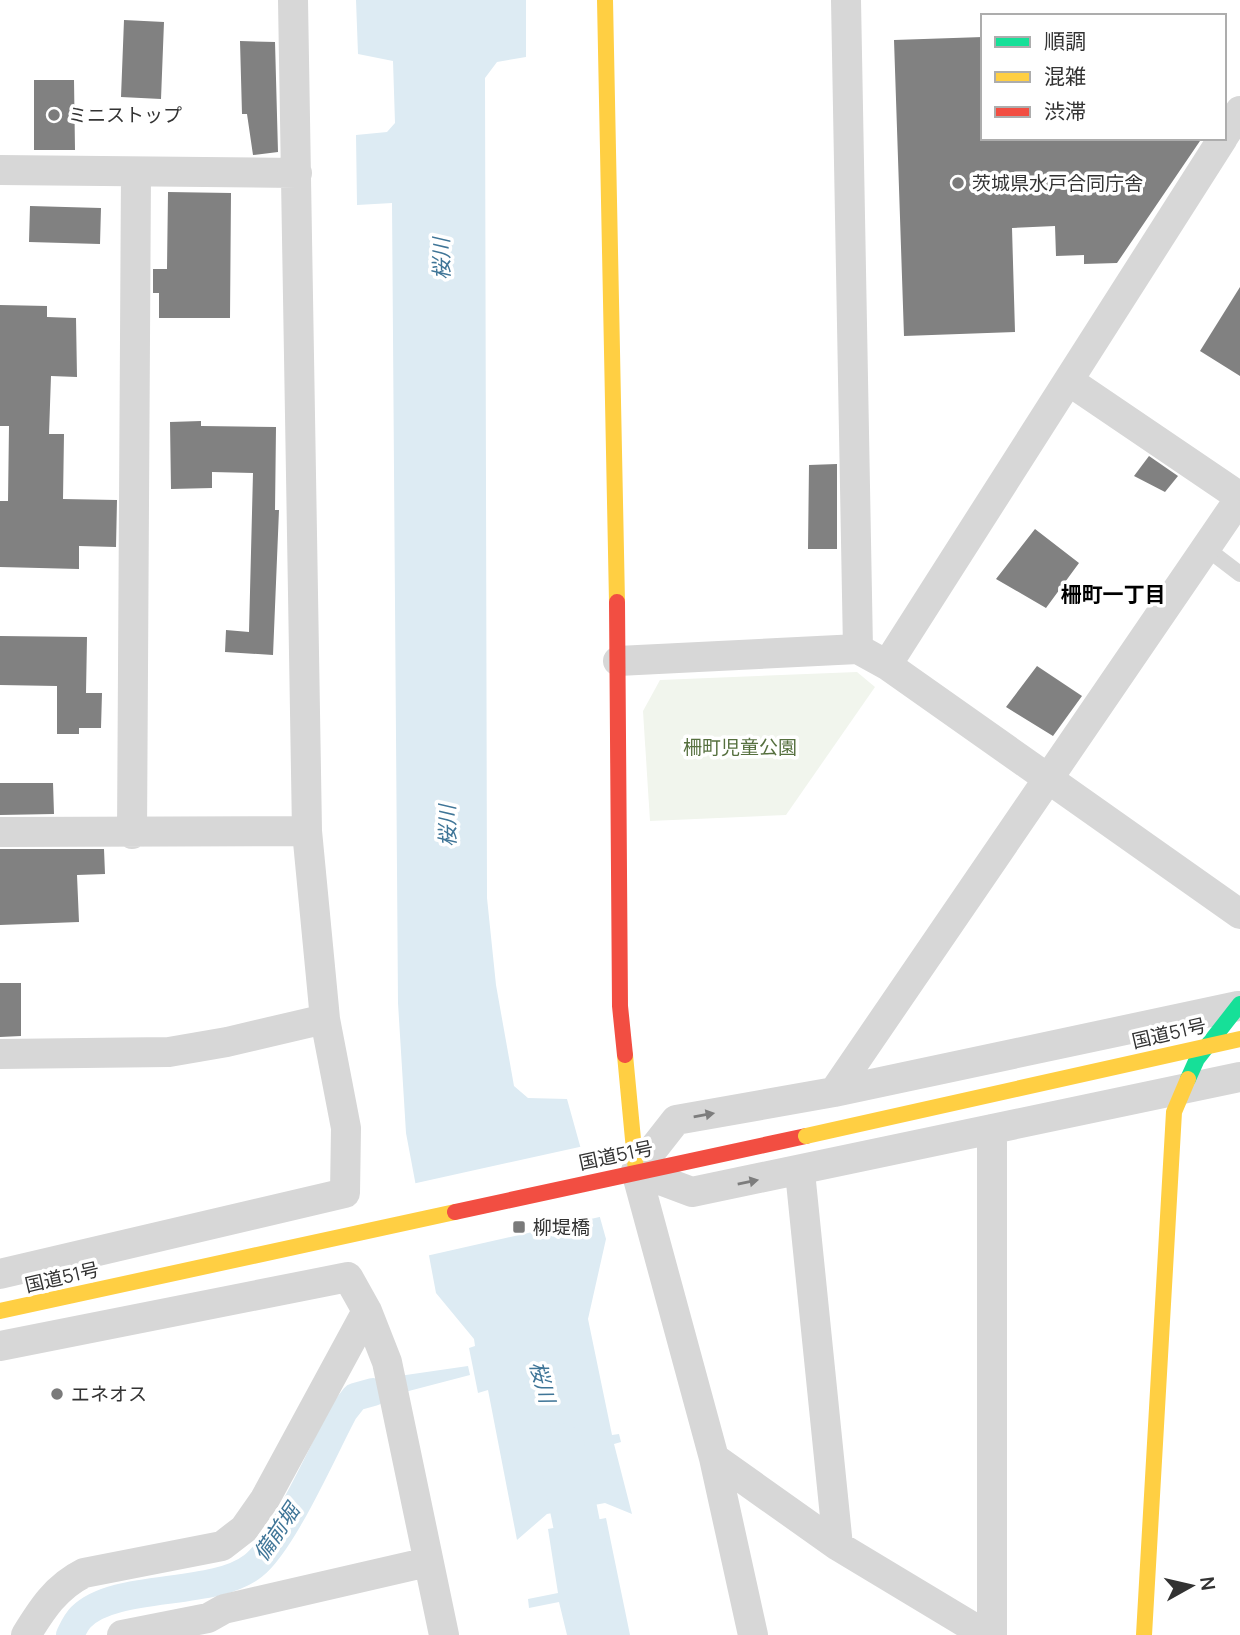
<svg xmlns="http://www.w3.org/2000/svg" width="1240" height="1635" viewBox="0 0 1240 1635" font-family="Manrope,'Noto Sans JP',sans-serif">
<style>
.green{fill:#f1f5ed}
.water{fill:#ddebf3}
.pier{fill:#fff}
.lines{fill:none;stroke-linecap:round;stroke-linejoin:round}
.canal{stroke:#ddebf3;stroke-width:28}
.river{stroke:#ddebf3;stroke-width:47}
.building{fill:#818181}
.lane{stroke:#d7d7d7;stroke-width:16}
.street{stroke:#d7d7d7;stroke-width:30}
.fast{stroke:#16e098;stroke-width:16}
.slow{stroke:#ffcf43;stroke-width:16}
.jam{stroke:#f24e42;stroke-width:16}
.slow-bridge{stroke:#ffcf43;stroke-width:16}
.oneway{fill:#7d7d7d}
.poi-dot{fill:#7a7a7a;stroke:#fff;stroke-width:2.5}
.labels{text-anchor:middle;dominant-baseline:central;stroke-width:7;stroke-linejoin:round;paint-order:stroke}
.poi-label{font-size:19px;fill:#333;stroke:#fff;text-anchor:start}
.park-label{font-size:19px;fill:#56703f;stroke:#fff}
.street-label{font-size:19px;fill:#333;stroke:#fff}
.water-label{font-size:21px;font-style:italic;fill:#3f7597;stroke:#fff}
.neighbourhood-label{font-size:21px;font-weight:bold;fill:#000;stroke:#fff}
</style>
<rect width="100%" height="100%" fill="#fff"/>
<path class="green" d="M 857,672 L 875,687 L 786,815 L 650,821 L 643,711 L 660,680 Z"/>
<path class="water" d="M 356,0 L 526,0 L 526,57 L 497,62 L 485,78 L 487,898 L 496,985 L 514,1086 L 528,1098 L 567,1099 L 606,1239 L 588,1319 L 612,1435 L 619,1434 L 621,1442 L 614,1444 L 632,1514 L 605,1503 L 547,1514 L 517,1540 L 488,1390 L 478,1393 L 469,1348 L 475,1346 L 474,1339 L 436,1293 L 406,1133 L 398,1003 L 392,203 L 357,205 L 356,135 L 387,132 L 395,123 L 393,61 L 358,54 Z
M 468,1366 L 470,1375 L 359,1404 L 350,1417 L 337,1405 L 354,1388 L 399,1376 Z
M 606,1518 L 630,1635 L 567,1635 L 559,1602 L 529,1608 L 528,1599 L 558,1593 L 548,1529 Z
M 76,1610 L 89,1622 L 80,1635 L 59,1635 Z"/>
<path class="pier" d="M 584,1146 L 604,1216 L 426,1256 L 412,1184 Z"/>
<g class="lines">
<path class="canal" d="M 70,1635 C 73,1629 76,1622 81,1617 C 116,1582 212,1598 253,1566 C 283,1543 324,1448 344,1411 L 355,1397 L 373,1392"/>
<path class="river" d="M 561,1447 L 599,1635"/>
</g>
<path class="building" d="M 124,20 L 164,22 L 161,99 L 121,97 Z
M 983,37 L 983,138 L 1202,138 L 1117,263 L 1084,264 L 1084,255 L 1056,256 L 1055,226 L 1012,228 L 1015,332 L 904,336 L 894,40 Z
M 240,41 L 275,42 L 278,152 L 253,155 L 247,114 L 242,114 Z
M 34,80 L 74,80 L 75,150 L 34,150 Z
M 168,192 L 231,193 L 230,318 L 159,318 L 159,293 L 153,293 L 153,269 L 167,269 Z
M 30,206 L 101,208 L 100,244 L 29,242 Z
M 1240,287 L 1240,376 L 1200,351 Z
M 0,305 L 47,306 L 47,317 L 76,318 L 77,377 L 51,376 L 49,434 L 64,434 L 63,499 L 117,500 L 116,547 L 79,546 L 79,569 L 0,567 L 0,501 L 8,501 L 9,426 L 0,426 Z
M 201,421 L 201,426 L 276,427 L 275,510 L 279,510 L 273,655 L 225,652 L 226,630 L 249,632 L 253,473 L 212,472 L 212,488 L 171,489 L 170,422 Z
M 1149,456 L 1178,476 L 1165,492 L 1134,476 Z
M 837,464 L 837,549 L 808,549 L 809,465 Z
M 1035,529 L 1079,563 L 1046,608 L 996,579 Z
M 0,636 L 87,637 L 86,693 L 102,693 L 101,728 L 79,728 L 79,734 L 57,734 L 57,686 L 0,685 Z
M 1037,666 L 1082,696 L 1053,736 L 1006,707 Z
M 0,783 L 53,783 L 54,814 L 0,815 Z
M 0,849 L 104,849 L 105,874 L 77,875 L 79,922 L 0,925 Z
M 0,983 L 21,983 L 21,1036 L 0,1037 Z"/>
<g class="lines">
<path class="lane" d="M 1206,548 L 1240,574"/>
<path class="street" d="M 846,0 L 858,649
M 1224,136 L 1240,111
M 0,170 L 297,173
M 1069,381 L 1240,497
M 618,661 L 858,649 L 887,665 L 1240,914
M 887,665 L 1223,138
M 0,832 L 307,831
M 132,834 L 136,172
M 0,1054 L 169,1052 L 227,1042 L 325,1019
M 834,1092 L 1240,498
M 992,1129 L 992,1635
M 636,1171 L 676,1120 L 834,1092 L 1238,1006
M 636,1171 L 692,1192 L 1240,1077
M 636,1171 L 714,1458 L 753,1635
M 800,1172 L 838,1546
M 0,1274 L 345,1193 L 346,1128 L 325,1019 L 307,831 L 293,0
M 0,1346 L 348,1277 L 367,1311 L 387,1362 L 444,1635
M 714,1458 L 838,1546 L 986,1635
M 26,1635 C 42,1609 56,1587 84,1573 L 222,1546 L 244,1529 L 265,1499 L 367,1311
M 122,1635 L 208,1618 L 224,1609 L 428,1562"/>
<path class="fast" d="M 1188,1079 L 1197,1059 L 1240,1004"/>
<path class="slow" d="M 605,0 L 617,602
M 625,1055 L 636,1171
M 0,1311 L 455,1212
M 1144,1635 L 1174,1112 L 1188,1079"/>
<path class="jam" d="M 617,602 L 620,1006 L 625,1055
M 455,1212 L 806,1136"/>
<path class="slow-bridge" d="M 806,1136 L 1240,1039"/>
</g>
<defs><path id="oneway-solid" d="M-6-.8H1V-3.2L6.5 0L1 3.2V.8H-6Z" transform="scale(1.75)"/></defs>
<g class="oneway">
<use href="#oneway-solid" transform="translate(704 1115) rotate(-10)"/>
<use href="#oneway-solid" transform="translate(748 1182) rotate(-11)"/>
</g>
<g class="poi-dot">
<circle cx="54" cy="115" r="7"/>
<circle cx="958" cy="183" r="7"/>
<rect x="512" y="1220" width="14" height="14" rx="3.5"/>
<circle cx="57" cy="1394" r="7"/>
</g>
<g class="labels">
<g class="poi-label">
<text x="68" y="115">ミニストップ</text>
<text x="972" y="183">茨城県水戸合同庁舎</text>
<text x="533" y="1227">柳堤橋</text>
<text x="71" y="1394">エネオス</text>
</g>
<g class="park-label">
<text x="740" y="747">柵町児童公園</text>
</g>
<g class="street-label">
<text transform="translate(1169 1033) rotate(-13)">国道51号</text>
<text transform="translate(616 1155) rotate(-12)">国道51号</text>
<text transform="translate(62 1277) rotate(-13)">国道51号</text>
</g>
<g class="water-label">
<text transform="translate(441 259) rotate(-91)">桜川</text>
<text transform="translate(447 826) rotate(-91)">桜川</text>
<text transform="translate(543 1382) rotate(75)">桜川</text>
<text transform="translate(276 1532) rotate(-56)">備前堀</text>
</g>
<g class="neighbourhood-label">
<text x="1113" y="594">柵町一丁目</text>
</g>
</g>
<rect x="981" y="14" width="245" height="126" fill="#ffffff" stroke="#adadad" stroke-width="2"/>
<rect x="995" y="37" width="35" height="10" fill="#16e098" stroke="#adadad" stroke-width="2"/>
<text x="1044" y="49" font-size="21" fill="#333333">順調</text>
<rect x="995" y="72" width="35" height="10" fill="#ffcf43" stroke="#adadad" stroke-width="2"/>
<text x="1044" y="84" font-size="21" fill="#333333">混雑</text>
<rect x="995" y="107" width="35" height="10" fill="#f24e42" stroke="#adadad" stroke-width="2"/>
<text x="1044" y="119" font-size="21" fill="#333333">渋滞</text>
<g transform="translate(1191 1586) rotate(82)" stroke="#ffffff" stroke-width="5" paint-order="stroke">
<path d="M0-5L12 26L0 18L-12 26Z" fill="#333333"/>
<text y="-10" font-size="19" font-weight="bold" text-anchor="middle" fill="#333333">N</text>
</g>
</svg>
